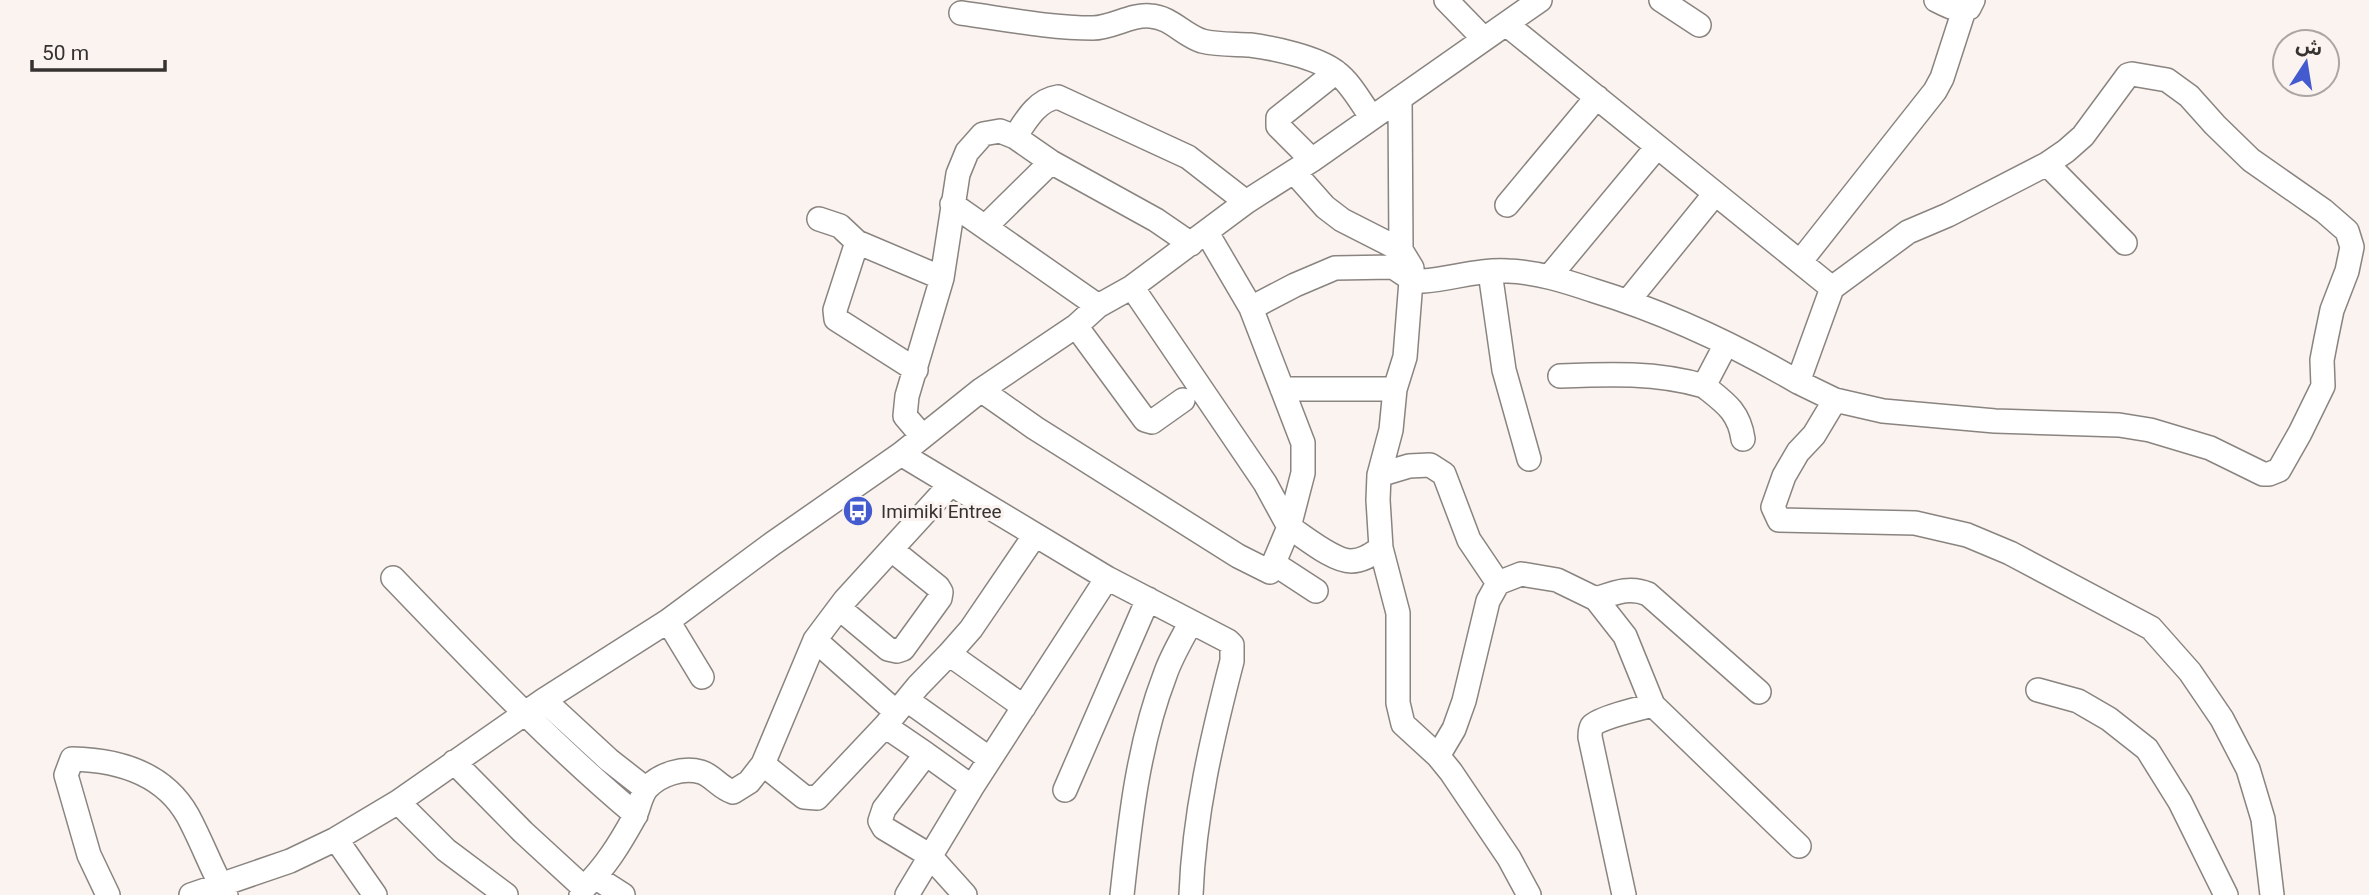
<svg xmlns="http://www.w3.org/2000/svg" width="2369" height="895" viewBox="0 0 2369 895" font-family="Roboto,'Noto Sans Arabic',sans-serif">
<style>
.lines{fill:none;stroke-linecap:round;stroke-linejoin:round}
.minor-casing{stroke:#8a8480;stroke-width:26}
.minor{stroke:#fff;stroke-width:23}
.labels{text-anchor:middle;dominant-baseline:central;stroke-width:6;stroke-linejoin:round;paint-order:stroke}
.poi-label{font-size:19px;fill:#353231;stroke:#faf3ef;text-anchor:start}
</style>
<rect width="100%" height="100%" fill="#faf3ef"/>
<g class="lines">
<g class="minor-casing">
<path id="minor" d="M 1446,0 L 1484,39
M 1661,0 L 1699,25
M 1936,0 C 1946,5 1958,12 1969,8 L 1973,0
M 961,13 C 1005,19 1049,28 1093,28 C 1112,28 1131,14 1150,16 C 1171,17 1183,35 1202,41 C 1218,45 1234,44 1250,45 C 1273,48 1317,57 1336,72 C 1351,83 1361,103 1372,118
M 1506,24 L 1832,288
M 2132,74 L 2167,80 L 2189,96 L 2215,125 L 2251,160 L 2324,211 L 2347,231 L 2352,247 L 2347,271 L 2332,310 L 2326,339 L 2322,360 L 2323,386 L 2300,433 L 2279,470 L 2269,474 L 2263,474 L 2210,448 L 2150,430 L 2119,425 L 1995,421 L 1883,411 L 1835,400 L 1798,382 L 1832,288 L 1908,232 L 1948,215 L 2047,164 L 2066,151 L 2083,136 L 2128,75 Z
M 1400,98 L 1401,250
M 1015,137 C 1026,120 1037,100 1058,97 L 1188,157 L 1246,202
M 1312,160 L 1278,126 L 1278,118 L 1336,72
M 2047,164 L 2125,243
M 1294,172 L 1325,207 L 1342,220 L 1401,250 L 1412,268 L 1405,357 L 1395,389 L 1391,430 L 1379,475 L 1378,500 L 1381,548 L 1398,613 L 1398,703 L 1403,724 L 1438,756 L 1451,772 L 1509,858 L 1529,895
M 952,204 L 1098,306
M 1507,205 L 1597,97
M 819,219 L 840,226 L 857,242 L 942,278
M 985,227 L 1051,162
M 1207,233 L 1251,308 L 1303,443 L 1303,473 L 1289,527 C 1305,537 1333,561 1351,561 C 1363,561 1372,554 1381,548
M 857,242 L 835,310 L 836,319 L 916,370
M 1800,262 L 1935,91 L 1942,78 L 1964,10
M 1490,272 L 1504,370 L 1529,459
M 1549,277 L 1657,147
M 1628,301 L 1714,195
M 1251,308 L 1295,285 L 1335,268 L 1393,267 L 1411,279 L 1423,281 C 1451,279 1480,269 1508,271 C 1537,272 1565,281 1592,290 C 1664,312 1733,344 1798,382
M 1076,326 L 1145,420 L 1152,422 L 1183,400
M 1560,376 C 1608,374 1657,372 1704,386 L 1726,344
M 1704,386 C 1724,402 1739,411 1743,439
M 1282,389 L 1395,389
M 981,390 L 1035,428 L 1238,556 L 1270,572 L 1289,527 L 1265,483 L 1132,287
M 1835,400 L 1814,435 L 1798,452 L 1784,476 L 1773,507 L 1779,520 L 1915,523 L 1967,535 L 2010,553 L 2151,628 L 2190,672 L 2222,719 L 2248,769 L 2263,819 L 2272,895
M 922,436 L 905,416 L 907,396 L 942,278 L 958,174 L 967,152 L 983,134 L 1000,131 L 1015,137 L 1051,162 L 1156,220 L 1191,244
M 901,454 L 1107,578 L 972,787 L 907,895
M 1379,475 L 1409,466 L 1430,465 L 1444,474 L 1469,540 L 1498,583
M 1273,563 L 1316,591
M 393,578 C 471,659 549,742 636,815
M 1107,578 L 1228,641 L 1232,645 L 1232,661 C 1212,738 1194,814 1191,895
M 1596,599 C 1614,593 1630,586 1648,594 L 1759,692
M 839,608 L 888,649 L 897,651 L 903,649 L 940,598 L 941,592 L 938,587 L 892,550
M 668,621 L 702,677
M 815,640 L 896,712
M 949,654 L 1024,707
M 2038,690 L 2078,701 L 2109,719 L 2147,749 L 2180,802 L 2226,895
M 544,700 L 609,760 L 646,789
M 907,700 L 990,759
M 1653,705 L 1799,846
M 885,726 L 926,754
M 1438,756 L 1454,729 L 1464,701 L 1488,601 L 1498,583 L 1521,574 L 1557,580 L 1596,599 L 1625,636 L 1653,705 C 1641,708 1599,718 1592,726 C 1590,730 1590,733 1590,737 L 1624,895
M 454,762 L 523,832 L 584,888 L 581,895
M 763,764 L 815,640 L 845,600 L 950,485
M 1065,790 L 1148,599
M 398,802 L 446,850 L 506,895
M 336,839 L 375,895
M 595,877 L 623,895
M 584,888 C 606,866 619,845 634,818 C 639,809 640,796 647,788 C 660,774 683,767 701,772 C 712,775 720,788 733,792 L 749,782 L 763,764 L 804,797 L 817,798 L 885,726 L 918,686 L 949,654 L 971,629 L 1035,535
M 108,895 L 89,855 L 66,775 L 72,759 C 118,760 164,773 188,816 C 202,842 212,870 226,895
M 191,895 L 290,861 L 336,839 L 398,802 L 544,700 L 668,621 L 772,544 L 901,454 L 981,390 L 1076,326 L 1098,306 L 1132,287 L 1246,202 L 1312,160 L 1540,0
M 965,895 L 929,855 L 884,828 L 880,821 L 884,809 L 926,754 L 972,787
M 1122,895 C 1130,821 1138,745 1165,675 C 1171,657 1182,639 1191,622"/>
</g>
<use href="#minor" class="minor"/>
</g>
<defs>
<g id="bus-disc" transform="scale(1.575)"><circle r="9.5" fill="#445bcf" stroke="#faf3ef"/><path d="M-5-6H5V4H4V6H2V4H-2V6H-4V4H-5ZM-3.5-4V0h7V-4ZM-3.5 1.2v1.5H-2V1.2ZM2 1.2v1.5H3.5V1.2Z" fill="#fff"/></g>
</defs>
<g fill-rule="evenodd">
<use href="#bus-disc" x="858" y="511"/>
</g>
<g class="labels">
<g class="poi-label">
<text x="881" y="511">Imimiki Entree</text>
</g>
</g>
<g transform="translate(2306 63) rotate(12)"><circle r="33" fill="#faf3ef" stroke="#aba6a3" stroke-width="2"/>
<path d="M0-5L12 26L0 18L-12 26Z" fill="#445bcf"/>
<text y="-10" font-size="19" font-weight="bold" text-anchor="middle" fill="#353231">ش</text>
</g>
<path d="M32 60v10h133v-10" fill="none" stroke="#353231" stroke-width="3.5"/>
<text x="42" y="60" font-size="21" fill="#353231" stroke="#faf3ef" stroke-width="5" paint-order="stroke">50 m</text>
</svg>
